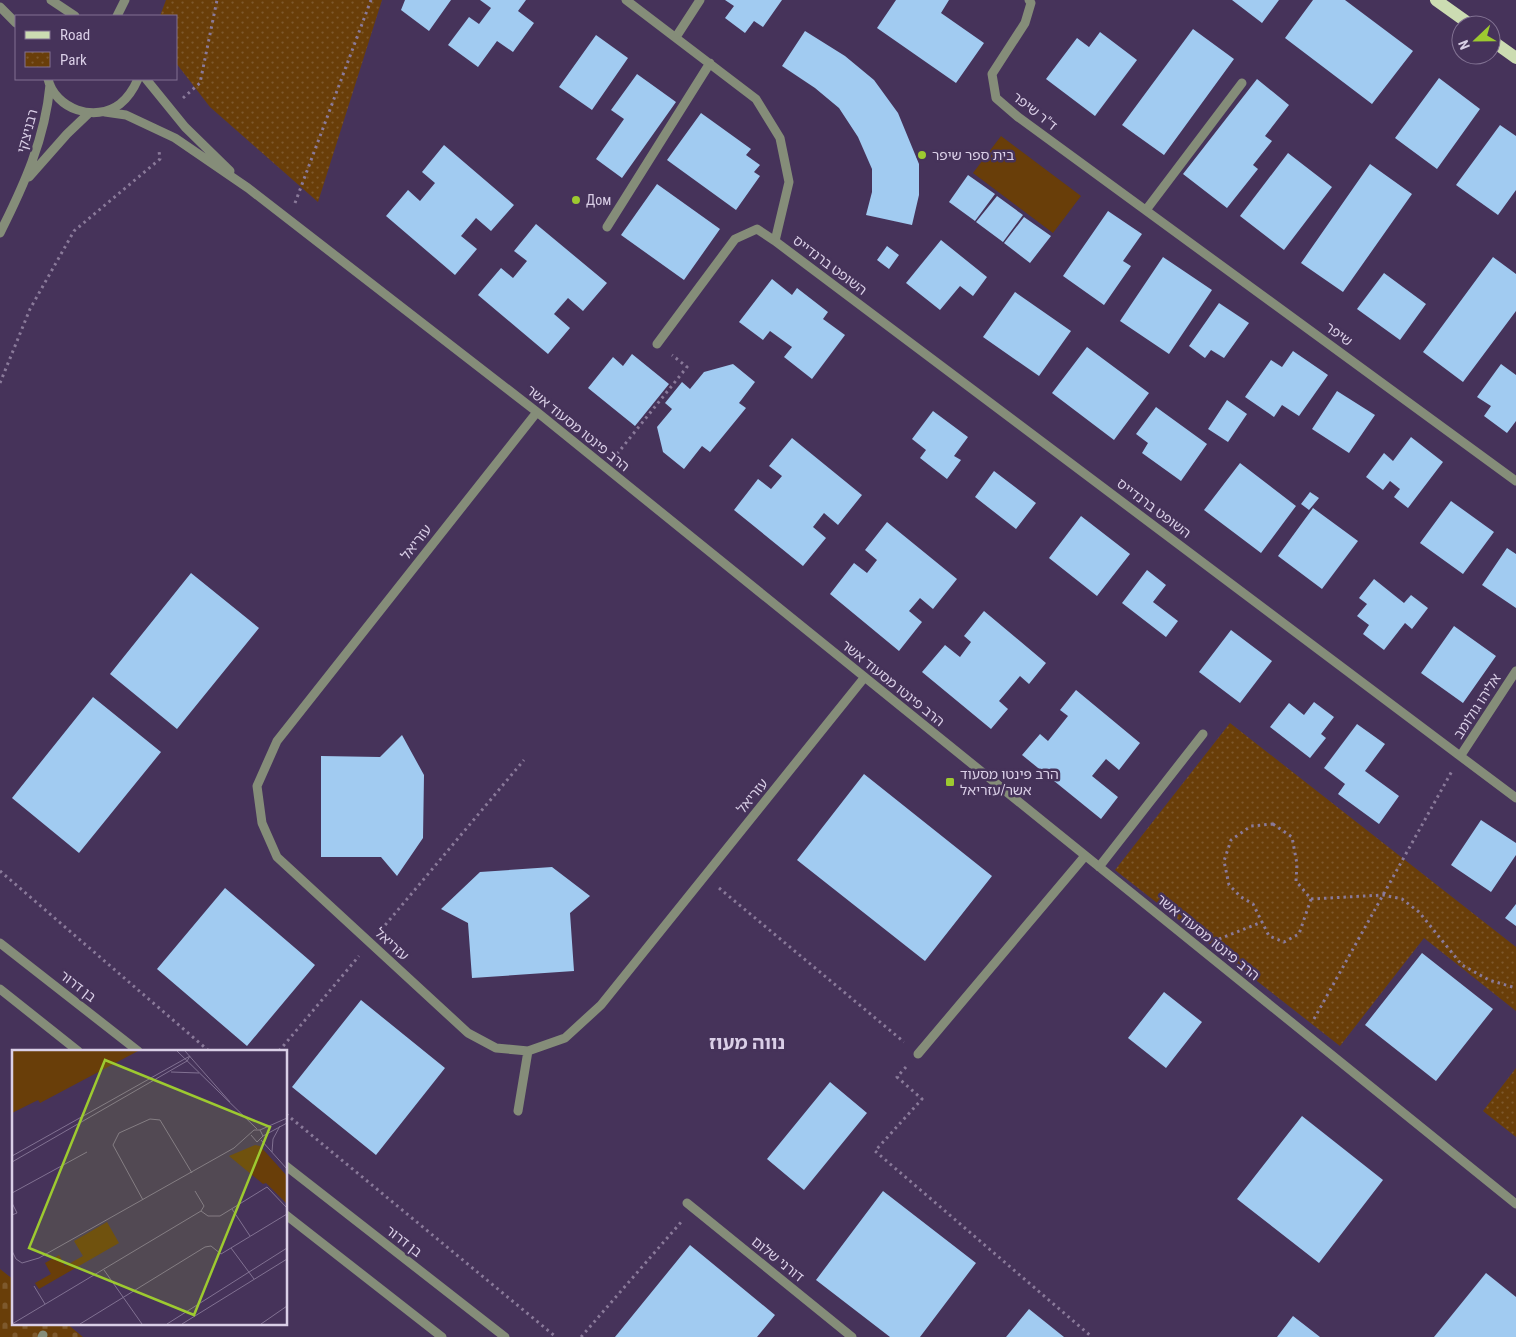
<svg xmlns="http://www.w3.org/2000/svg" width="1516" height="1337" viewBox="0 0 1516 1337" font-family="'Roboto Condensed','Noto Sans Hebrew',sans-serif">
<style>
.cemetery{fill:url(#cemetery-stones)}
.park{fill:url(#park-dots)}
.pitch{fill:#693e09}
.building{fill:#a1cbf1}
.lines{fill:none;stroke-linecap:round;stroke-linejoin:round}
.path{stroke:#8a7a9a;stroke-width:3;stroke-dasharray:2.5 4;stroke-linecap:butt}
.minor{stroke:#858d79;stroke-width:9}
.major{stroke:#ccdcb2;stroke-width:12}
.poi-dot{fill:#9dca30;stroke:#46335a;stroke-width:2}
.labels{text-anchor:middle;dominant-baseline:central;stroke-width:5;stroke-linejoin:round;paint-order:stroke}
.street-label{font-size:14px;fill:#dacfe7;stroke:#46335a}
.poi-label{font-size:14px;fill:#dacfe7;stroke:#46335a;text-anchor:start}
.district-label{font-size:19px;font-weight:bold;fill:#dacfe7;stroke:#46335a}
.inset-road{fill:none;stroke:#817192;stroke-width:1}
.view{fill:#9dca30;fill-opacity:0.15;stroke:#9dca30;stroke-width:2.5}
.inset-edge{fill:none;stroke:#dacfe7;stroke-width:2.5}
</style>
<defs>
<pattern id="cemetery-stones" width="16" height="16" patternUnits="userSpaceOnUse" patternTransform="scale(1.25)"><rect width="16" height="16" fill="#693e09"/><path d="M2 7V4a2 2 0 0 1 4 0v3zM10 15v-3a2 2 0 0 1 4 0v3z" fill="#7e592d"/></pattern>
<pattern id="park-dots" width="8" height="8" patternUnits="userSpaceOnUse" patternTransform="scale(1.25)"><rect width="8" height="8" fill="#693e09"/><path d="M2 2h.1M6 6h.1" fill="none" stroke="#7e592d" stroke-width="1.8" stroke-linecap="round"/></pattern>
</defs>
<rect width="100%" height="100%" fill="#46335a"/>
<path class="cemetery" d="M 0,1269 L 14,1280 L 14,1323 L 66,1323 L 83,1337 L 0,1337 Z"/>
<path class="park" d="M 166,0 L 382,0 L 318,202 L 210,107 L 176,63 L 176,16 L 160,16 Z
M 1230,723 L 1516,947 L 1516,1011 L 1424,938 L 1340,1046 L 1115,870 Z
M 1516,1068 L 1516,1137 L 1483,1111 Z"/>
<path class="pitch" d="M 1001,136 L 1081,196 L 1053,233 L 973,173 Z"/>
<path class="building" d="M 405,0 L 451,0 L 429,31 L 401,10 Z
M 480,0 L 526,0 L 518,11 L 534,23 L 513,52 L 497,41 L 478,67 L 448,45 L 469,17 L 479,24 L 491,8 Z
M 725,0 L 782,0 L 763,27 L 754,21 L 745,33 L 725,18 L 734,6 Z
M 896,0 L 949,0 L 941,13 L 984,43 L 956,83 L 877,28 Z
M 1232,0 L 1279,0 L 1262,23 Z
M 1313,0 L 1345,0 L 1413,51 L 1372,104 L 1285,38 Z
M 1193,29 L 1234,59 L 1164,155 L 1122,125 Z
M 805,31 L 845,56 L 874,80 L 898,113 L 919,164 L 919,195 L 912,225 L 866,215 L 872,192 L 872,169 L 858,137 L 839,108 L 815,88 L 782,66 Z
M 1100,32 L 1137,60 L 1095,116 L 1046,79 L 1077,38 L 1089,47 Z
M 596,35 L 628,58 L 592,110 L 559,87 Z
M 637,74 L 676,102 L 622,178 L 596,159 L 624,119 L 611,110 Z
M 1439,78 L 1480,109 L 1437,169 L 1395,138 Z
M 1257,79 L 1289,105 L 1265,136 L 1272,141 L 1253,165 L 1258,169 L 1227,208 L 1183,174 Z
M 701,113 L 751,149 L 746,155 L 760,165 L 754,172 L 760,176 L 736,210 L 667,160 Z
M 1500,125 L 1516,136 L 1516,190 L 1498,215 L 1456,185 Z
M 444,145 L 514,205 L 491,231 L 476,218 L 461,236 L 477,249 L 455,275 L 386,216 L 408,190 L 420,201 L 435,183 L 422,172 Z
M 1288,153 L 1332,187 L 1284,250 L 1240,216 Z
M 1370,164 L 1412,194 L 1343,292 L 1301,263 Z
M 968,175 L 995,194 L 975,221 L 949,202 Z
M 657,184 L 720,229 L 684,280 L 621,235 Z
M 997,196 L 1023,215 L 1003,242 L 976,222 Z
M 1108,211 L 1142,234 L 1123,261 L 1131,266 L 1104,305 L 1063,276 Z
M 1024,217 L 1051,236 L 1030,263 L 1004,243 Z
M 536,224 L 607,283 L 583,311 L 568,298 L 554,314 L 570,328 L 548,354 L 478,295 L 501,268 L 513,278 L 527,261 L 514,251 Z
M 941,240 L 987,277 L 973,296 L 960,286 L 940,310 L 906,283 Z
M 887,246 L 899,255 L 889,269 L 877,260 Z
M 1163,257 L 1212,290 L 1169,354 L 1120,321 Z
M 1493,257 L 1516,274 L 1516,311 L 1463,382 L 1423,352 Z
M 1384,273 L 1426,304 L 1400,340 L 1357,309 Z
M 772,279 L 792,295 L 797,288 L 828,312 L 823,319 L 845,335 L 812,379 L 784,357 L 792,347 L 770,331 L 763,340 L 739,322 Z
M 1015,292 L 1071,331 L 1039,376 L 983,337 Z
M 1219,303 L 1249,323 L 1224,358 L 1211,350 L 1205,358 L 1189,346 Z
M 1087,347 L 1149,393 L 1114,440 L 1052,393 Z
M 1293,351 L 1328,375 L 1299,416 L 1282,405 L 1274,417 L 1245,397 L 1271,360 L 1282,367 Z
M 632,354 L 669,384 L 635,426 L 588,388 L 613,357 L 623,366 Z
M 733,364 L 755,382 L 739,403 L 746,408 L 710,452 L 702,446 L 684,469 L 663,452 L 657,427 L 672,409 L 665,403 L 682,382 L 690,389 L 704,372 Z
M 1501,364 L 1516,375 L 1516,421 L 1507,433 L 1484,416 L 1491,406 L 1477,397 Z
M 1337,391 L 1375,415 L 1349,453 L 1312,429 Z
M 1227,400 L 1247,414 L 1228,442 L 1208,429 Z
M 1156,407 L 1207,444 L 1181,481 L 1142,453 L 1148,443 L 1136,434 Z
M 933,411 L 968,437 L 954,456 L 961,460 L 947,479 L 920,458 L 926,450 L 912,439 Z
M 1411,437 L 1443,462 L 1408,508 L 1394,497 L 1400,489 L 1390,481 L 1383,490 L 1366,477 L 1384,453 L 1393,461 Z
M 792,438 L 862,495 L 838,525 L 824,513 L 813,527 L 826,538 L 803,566 L 734,510 L 758,479 L 771,489 L 782,476 L 769,466 Z
M 1240,463 L 1296,506 L 1261,553 L 1204,510 Z
M 994,471 L 1036,503 L 1016,529 L 975,497 Z
M 1310,492 L 1319,498 L 1309,510 L 1301,504 Z
M 1451,501 L 1494,532 L 1463,574 L 1420,543 Z
M 1313,508 L 1358,541 L 1322,589 L 1278,556 Z
M 1081,516 L 1130,554 L 1097,596 L 1049,558 Z
M 887,522 L 957,579 L 933,609 L 920,598 L 909,611 L 922,622 L 899,651 L 830,594 L 854,563 L 867,573 L 877,560 L 865,550 Z
M 1507,548 L 1516,554 L 1516,608 L 1482,585 Z
M 1147,570 L 1166,585 L 1153,602 L 1178,621 L 1166,637 L 1122,603 Z
M 191,573 L 259,628 L 177,729 L 110,674 Z
M 1374,579 L 1404,603 L 1411,595 L 1428,608 L 1412,629 L 1405,623 L 1384,650 L 1363,634 L 1369,625 L 1357,616 L 1367,604 L 1359,598 Z
M 984,611 L 1046,663 L 1029,684 L 1020,676 L 999,701 L 1008,709 L 991,729 L 922,672 L 945,645 L 960,657 L 971,642 L 964,636 Z
M 1454,626 L 1496,656 L 1463,703 L 1421,673 Z
M 1231,630 L 1272,661 L 1240,703 L 1199,672 Z
M 1076,690 L 1140,743 L 1119,770 L 1106,759 L 1092,776 L 1118,797 L 1101,819 L 1022,755 L 1040,734 L 1048,741 L 1068,716 L 1060,710 Z
M 93,697 L 161,752 L 79,853 L 12,798 Z
M 1314,702 L 1334,717 L 1321,734 L 1326,738 L 1310,758 L 1270,727 L 1289,703 L 1304,715 Z
M 1357,724 L 1385,744 L 1365,771 L 1399,796 L 1379,824 L 1338,794 L 1345,784 L 1324,768 Z
M 402,735 L 424,775 L 423,838 L 397,876 L 381,857 L 321,857 L 321,756 L 380,757 Z
M 864,774 L 992,876 L 925,961 L 797,860 Z
M 1481,820 L 1516,843 L 1516,855 L 1491,892 L 1451,865 Z
M 552,867 L 590,896 L 570,913 L 574,971 L 472,978 L 468,923 L 441,909 L 480,872 Z
M 225,888 L 315,965 L 247,1046 L 157,969 Z
M 1516,904 L 1516,926 L 1505,918 Z
M 1422,953 L 1493,1009 L 1436,1081 L 1365,1025 Z
M 1164,992 L 1202,1022 L 1166,1068 L 1128,1038 Z
M 361,1000 L 445,1068 L 376,1155 L 292,1087 Z
M 830,1082 L 867,1113 L 804,1190 L 767,1159 Z
M 1302,1116 L 1383,1180 L 1319,1263 L 1237,1199 Z
M 883,1191 L 976,1263 L 920,1337 L 890,1337 L 816,1280 Z
M 690,1245 L 775,1315 L 757,1337 L 615,1337 Z
M 1486,1273 L 1516,1297 L 1516,1337 L 1434,1337 Z
M 1029,1309 L 1064,1337 L 1006,1337 Z
M 1293,1316 L 1320,1337 L 1277,1337 Z"/>
<g class="lines">
<path class="path" d="M 183,98 L 200,83 L 217,0
M 295,203 L 371,0
M 0,383 L 30,309 L 74,231 L 160,159 L 159,151
M 617,454 L 687,367 L 672,355
M 1273,824 L 1292,837 L 1297,864 L 1296,881 L 1311,899 L 1299,934 L 1284,942 L 1269,936 L 1253,904 L 1241,897 L 1229,885 L 1224,861 L 1231,840 L 1251,826 Z
M 0,871 L 209,1051
M 719,888 L 904,1042
M 1311,899 L 1383,895 L 1402,899 L 1419,912 L 1462,965 L 1489,980 L 1516,988
M 381,930 L 524,760
M 1219,939 L 1262,922
M 1314,1019 L 1452,771
M 279,1051 L 359,956
M 906,1067 L 897,1077 L 922,1099 L 875,1151 L 1092,1337
M 286,1114 L 556,1337
M 581,1337 L 682,1221"/>
<path class="minor" d="M 51,0 L 75,16
M 626,0 L 756,99 L 780,138 L 789,182 L 775,241 L 1516,798
M 1029,0 L 1031,3 L 1025,23 L 992,74 L 996,98 L 1018,117 L 1516,481
M 0,7 L 16,23
M 117,16 L 125,0
M 676,37 L 700,0
M 48,79 C 55,109 95,123 120,104 C 129,97 134,88 138,79
M 146,79 L 185,127 L 230,171
M 105,112 L 126,115 L 175,138 L 248,188 L 537,412 L 1516,1204
M 29,177 L 67,134 L 89,113
M 1146,210 L 1242,83
M 607,227 L 710,63
M 0,233 C 24,185 45,139 50,85
M 657,344 L 735,239 L 757,229 L 775,241
M 537,412 L 277,741 L 257,786 L 262,823 L 277,857 L 468,1033 L 496,1048 L 528,1051 L 565,1038 L 601,1005 L 864,678
M 1461,755 L 1516,671
M 1099,867 L 1203,734
M 0,943 L 138,1051
M 0,989 L 78,1051
M 918,1054 L 1085,856
M 518,1111 L 528,1051
M 286,1166 L 505,1337
M 687,1203 L 852,1337
M 286,1215 L 442,1337
M 42,1337 L 43,1335"/>
<path class="major" d="M 1436,0 L 1471,25
M 1491,40 L 1516,58"/>
</g>
<g class="poi-dot">
<circle cx="922" cy="155" r="5"/>
<circle cx="576" cy="200" r="5"/>
<rect x="945" y="777" width="10" height="10" rx="2.5"/>
</g>
<g class="labels">
<g class="street-label">
<text transform="translate(1035 111) rotate(38)">ד"ר שיפר</text>
<text transform="translate(27 131) rotate(-75)">רבניצקי</text>
<text transform="translate(830 265) rotate(37)">השופט ברנדייס</text>
<text transform="translate(1339 334) rotate(36)">שיפר</text>
<text transform="translate(578 428) rotate(39)">הרב פינטו מסעוד אשר</text>
<text transform="translate(1154 508) rotate(37)">השופט ברנדייס</text>
<text transform="translate(416 542) rotate(-52)">עזריאל</text>
<text transform="translate(893 683) rotate(39)">הרב פינטו מסעוד אשר</text>
<text transform="translate(1477 706) rotate(-57)">אליהו גולומב</text>
<text transform="translate(752 796) rotate(-51)">עזריאל</text>
<text transform="translate(1208 937) rotate(39)">הרב פינטו מסעוד אשר</text>
<text transform="translate(392 944) rotate(43)">עזריאל</text>
<text transform="translate(78 986) rotate(38)">בן דרור</text>
<text transform="translate(404 1241) rotate(38)">בן דרור</text>
<text transform="translate(778 1259) rotate(39)">דורני שלום</text>
</g>
<g class="poi-label">
<text x="932" y="155">בית ספר שיפר</text>
<text x="586" y="200">Дом</text>
<text x="960" y="774">הרב פינטו מסעוד<tspan x="960" dy="16">אשר/עזריאל</tspan></text>
</g>
<g class="district-label">
<text x="747" y="1042">נווה מעוז</text>
</g>
</g>
<g transform="translate(12 1050)">
<rect width="275" height="275" fill="#46335a"/>
<path d="M 0,1 L 126,1 L 28,53 L 26,50 L 0,63 Z" fill="#693e09"/>
<path d="M 243,95 L 248,96 L 275,126 L 275,154 L 254,133 L 251,134 L 217,106 ZM 95,172 L 107,193 L 27,239 L 23,233 L 39,224 L 33,213 L 47,205 L 53,216 L 71,206 L 62,191 Z" fill="#693e09"/>
<path class="inset-road" d="M 165,1 L 245,79M 173,1 L 218,52M 159,22 L 187,23M 248,80 L 275,68M 251,86 L 275,73M 249,90 L 275,119M 260,102 L 261,89 L 268,76M 0,106 L 178,6M 0,112 L 175,11 L 178,6M 183,141 L 192,156 L 189,161M 0,143 L 75,102M 131,150 L 101,95 L 107,83 L 138,69 L 148,70 L 180,123M 0,153 L 5,163 L 0,165M 220,159 L 238,186M 219,198 L 242,229M 0,201 L 4,209 L 10,213 L 27,208 L 222,98 L 242,80 L 248,80 L 251,86 L 245,92 L 239,85M 92,220 L 130,274M 22,236 L 33,254M 0,274 L 189,161 L 196,166 L 208,166 L 255,137 L 275,158M 68,274 L 193,197 L 199,196 L 209,204 L 275,164M 155,274 L 275,198M 170,274 L 275,209M 249,274 L 275,256"/>
<path class="view" d="M 93,10 L 258,77 L 182,265 L 17,198 Z"/>
<rect width="275" height="275" class="inset-edge"/>
</g>
<rect x="15" y="15" width="162" height="65" fill="#46335a" stroke="#817192"/>
<rect x="25" y="31" width="25" height="8" fill="#ccdcb2" stroke="#817192"/>
<text x="60" y="40" font-size="15" fill="#dacfe7">Road</text>
<rect x="25" y="52" width="25" height="15" fill="url(#park-dots)" stroke="#817192"/>
<text x="60" y="65" font-size="15" fill="#dacfe7">Park</text>
<g transform="translate(1476 40) rotate(248)"><circle r="24" fill="#46335a" stroke="#817192"/>
<path d="M0-4L9 19L0 12L-9 19Z" fill="#9dca30"/>
<text y="-8" font-size="14" font-weight="bold" text-anchor="middle" fill="#dacfe7">N</text>
</g>
</svg>
